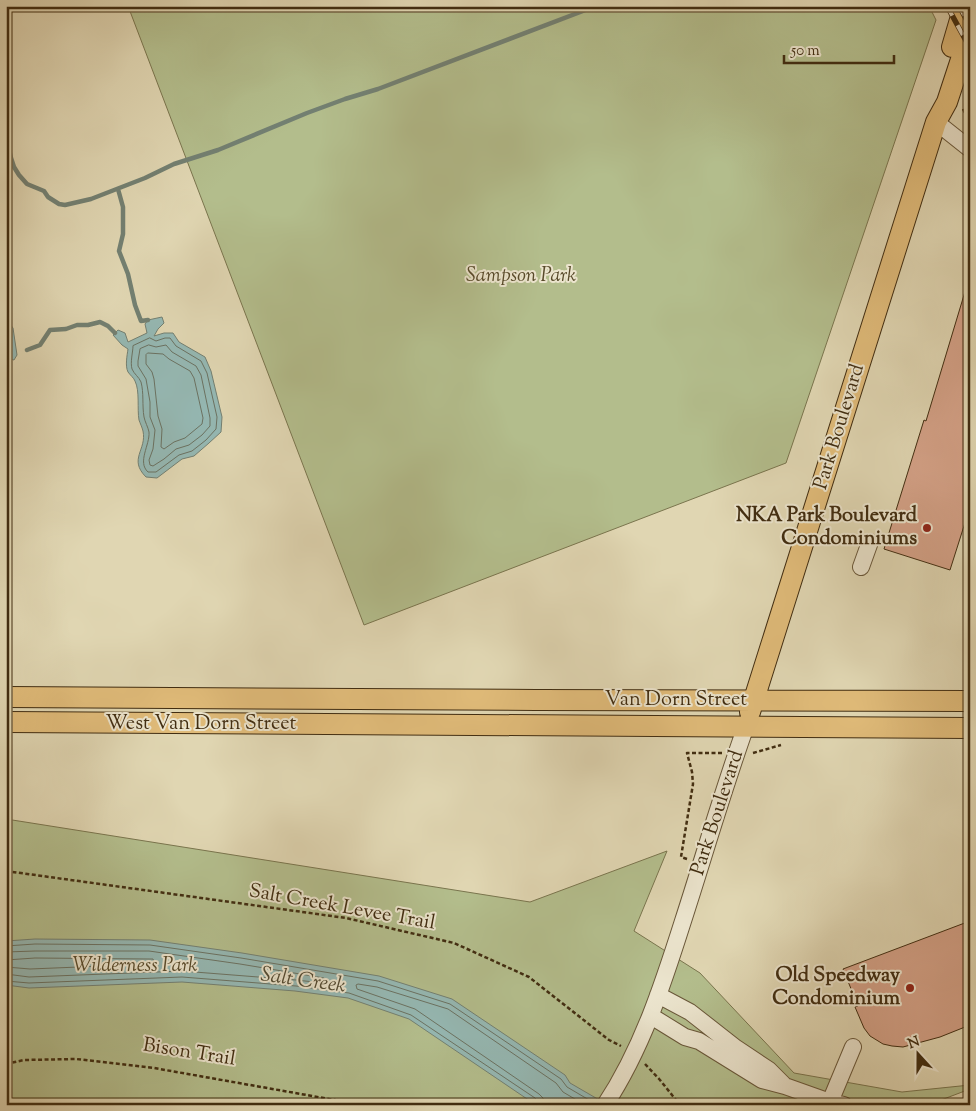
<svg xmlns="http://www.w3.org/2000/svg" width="976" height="1111" viewBox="0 0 976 1111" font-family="'Sorts Mill Goudy',serif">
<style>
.green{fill:#b3bd8c;stroke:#7a754e}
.water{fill:#95b8b3;stroke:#738072}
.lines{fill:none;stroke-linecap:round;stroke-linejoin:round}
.shore{stroke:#6b7262;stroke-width:1}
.stream{stroke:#738072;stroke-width:4.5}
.building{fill:#d4a187;stroke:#412d11}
.minor-casing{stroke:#695739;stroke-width:18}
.major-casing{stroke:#412d11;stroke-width:22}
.path{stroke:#412d11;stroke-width:2.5;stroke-dasharray:4 2.5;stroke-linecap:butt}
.minor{stroke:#ebe4cd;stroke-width:16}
.major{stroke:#e0bb79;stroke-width:20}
.rail-casing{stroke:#412d11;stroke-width:5.5}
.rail{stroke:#ebe4cd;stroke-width:4;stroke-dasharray:11;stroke-linecap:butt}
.poi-dot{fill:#8f2418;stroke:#ebe4cd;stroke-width:2}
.labels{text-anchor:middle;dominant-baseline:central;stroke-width:4;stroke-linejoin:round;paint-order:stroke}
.park-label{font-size:20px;font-style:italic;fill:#584a2a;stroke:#ebe4cd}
.street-label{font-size:20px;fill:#412d11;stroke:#ebe4cd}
.poi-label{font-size:20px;font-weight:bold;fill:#412d11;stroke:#ebe4cd;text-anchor:end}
.water-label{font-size:21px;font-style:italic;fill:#524931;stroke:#ebe4cd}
</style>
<rect width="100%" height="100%" fill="#e0d6b2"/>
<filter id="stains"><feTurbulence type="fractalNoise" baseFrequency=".004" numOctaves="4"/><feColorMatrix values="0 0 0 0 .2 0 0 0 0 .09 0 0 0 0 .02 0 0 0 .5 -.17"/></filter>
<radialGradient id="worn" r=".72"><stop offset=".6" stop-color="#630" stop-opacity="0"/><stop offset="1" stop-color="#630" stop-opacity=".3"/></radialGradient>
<path class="green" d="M 128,6 L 929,6 L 936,20 L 786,463 L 364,625 Z
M 6,819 L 530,902 L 667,851 L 634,931 L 700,973 L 794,1073 L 902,1092 L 970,1085 L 970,1089 L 928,1105 L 6,1105 Z"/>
<path class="water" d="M 162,317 L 164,323 L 158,329 L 154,336 L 164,333 L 173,333 L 179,342 L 205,357 L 211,371 L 222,417 L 221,432 L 209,443 L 194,456 L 182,459 L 157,478 L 146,477 C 128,459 147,450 143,431 C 142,427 140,423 139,420 C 137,409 140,391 135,381 C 134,378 130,375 128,372 C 125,366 127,356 128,349 L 122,345 L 113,335 L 118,330 L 125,333 L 128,342 L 147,333 L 145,324 L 148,320 Z
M 6,319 L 13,328 L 17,355 L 14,360 L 6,358 Z
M 35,939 L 150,940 L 242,953 L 379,976 L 452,999 L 565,1075 L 570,1083 L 608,1105 L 536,1105 L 409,1019 L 348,998 L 295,991 L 182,982 L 29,988 L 6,985 L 6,941 Z"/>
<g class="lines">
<path class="shore" d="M 150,338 L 156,341 L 165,338 L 170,338 L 176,346 L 201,361 L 207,373 L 217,417 L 216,429 L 206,440 L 192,451 L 179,455 L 156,472 L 148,472 C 137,462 150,445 149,432 C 148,427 145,422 144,417 C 142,405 144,393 141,382 C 139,377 134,374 132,369 C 130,362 133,352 133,346 Z
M 149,345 L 156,347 L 166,345 L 172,352 L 196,366 L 201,375 L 210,418 L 210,426 L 202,435 L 189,445 L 176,449 L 164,459 L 153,466 L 150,465 L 149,460 L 153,449 L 155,430 L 150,417 L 150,402 L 146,379 L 138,366 L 138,361 L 140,349 Z
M 148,353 L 163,354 L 169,359 L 190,371 L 194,378 L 203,418 L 202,424 L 185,438 L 174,442 L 164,449 L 161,447 L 162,429 L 158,416 L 154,379 L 152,372 L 146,364 L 146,355 Z
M 6,946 L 35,944 L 150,945 L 241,958 L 378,981 L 450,1004 L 561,1079 L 567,1087 L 596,1104
M 6,952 L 35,951 L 149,951 L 240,964 L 324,978 L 326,981 L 323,983 L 296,980 L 182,971 L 29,977 L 6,974
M 6,960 L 35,958 L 149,959 L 153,959 L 154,962 L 152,964 L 30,969 L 6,967
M 6,981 L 29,983 L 182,977 L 296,986 L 349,993 L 411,1015 L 535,1098 L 538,1101 L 538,1105
M 544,1105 L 543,1098 L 539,1094 L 415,1009 L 357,989 L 356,985 L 358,984 L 377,987 L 448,1009 L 556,1083 L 563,1092 L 585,1105"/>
<path class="stream" d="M 6,10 L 7,6
M 6,136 L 11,158 L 14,167 L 19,175 L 27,184 L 44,191 L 48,197 L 59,204 L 65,205 L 91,199 L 145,178 L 174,164 L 218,150 L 307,113 L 345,99 L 378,89 L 596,6
M 118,189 L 123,207 L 123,234 L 119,251 L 128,274 L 135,305 L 141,321 L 148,320
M 27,350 L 40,345 L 50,330 L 66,329 L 77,325 L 88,325 L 100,322 L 108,326 L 115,333"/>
</g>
<path class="building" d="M 967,285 L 970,286 L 970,507 L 950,570 L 884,549 L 924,420 L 926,421 Z
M 970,921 L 970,1025 L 940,1037 L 903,1047 L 892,1046 L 883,1044 L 870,1036 L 864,1028 L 855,1007 L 858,1006 L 843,969 Z"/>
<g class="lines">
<g class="minor-casing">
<path id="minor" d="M 936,122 L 970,149
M 861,567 L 870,542
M 658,995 L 690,1012 L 736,1048 L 769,1070 L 783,1084
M 651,1016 L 685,1037 L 699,1041 L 762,1080 L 785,1086 L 830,1102 L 844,1105
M 830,1102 L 853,1047
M 605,1105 C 642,1049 663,984 683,921 C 704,856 723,790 746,726"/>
</g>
<g class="major-casing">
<path id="major" d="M 952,47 L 964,6
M 6,697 L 536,700 L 970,701
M 750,712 L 936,122 L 947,102 L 970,32
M 6,722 L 970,728"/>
</g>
<path class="path" d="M 963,109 L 970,123
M 753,753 L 781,745
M 687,859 L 681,857 L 693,784 L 692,772 L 687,753 L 722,753
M 6,871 L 346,918 L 454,943 L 529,977 L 609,1040 L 621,1046
M 6,1064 L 24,1060 L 76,1059 L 154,1068 L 363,1105
M 645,1064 L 660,1080 L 680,1105"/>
<use href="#minor" class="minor"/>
<use href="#major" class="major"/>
<g class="rail-casing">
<path id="rail" d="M 947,6 L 970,48
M 959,6 L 970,26"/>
</g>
<use href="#rail" class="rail"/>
</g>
<g class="poi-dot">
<circle cx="927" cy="528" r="5"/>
<circle cx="910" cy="988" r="5"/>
</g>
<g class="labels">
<g class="park-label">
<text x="521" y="276">Sampson Park</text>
<text x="135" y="966">Wilderness Park</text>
</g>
<g class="street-label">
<text transform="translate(840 427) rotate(-73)">Park Boulevard</text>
<text x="676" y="700">Van Dorn Street</text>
<text x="201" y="724">West Van Dorn Street</text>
<text transform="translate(718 813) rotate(-72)">Park Boulevard</text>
<text transform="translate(342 908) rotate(10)">Salt Creek Levee Trail</text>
<text transform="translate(189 1053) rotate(9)">Bison Trail</text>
</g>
<g class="poi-label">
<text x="917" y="516">NKA Park Boulevard<tspan x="917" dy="23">Condominiums</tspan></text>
<text x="900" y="976">Old Speedway<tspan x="900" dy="23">Condominium</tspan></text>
</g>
<g class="water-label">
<text transform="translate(303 981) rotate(8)">Salt Creek</text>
</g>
</g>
<rect width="976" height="1111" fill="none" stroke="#e0d6b2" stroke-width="25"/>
<rect x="8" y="8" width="961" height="1096" fill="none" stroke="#412d11" stroke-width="2.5"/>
<rect x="12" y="12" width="951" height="1086" fill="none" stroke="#412d11"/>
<g transform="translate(918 1054) rotate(339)" stroke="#ebe4cd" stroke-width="4" paint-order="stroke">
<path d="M0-4L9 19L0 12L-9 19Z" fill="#412d11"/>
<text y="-8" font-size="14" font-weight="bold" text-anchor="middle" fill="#412d11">N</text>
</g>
<path d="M784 55v8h110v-8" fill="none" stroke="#412d11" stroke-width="2.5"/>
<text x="791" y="55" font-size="15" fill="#412d11" stroke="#ebe4cd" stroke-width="4" paint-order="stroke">50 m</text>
<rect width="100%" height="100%" filter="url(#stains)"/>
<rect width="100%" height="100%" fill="url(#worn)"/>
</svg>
